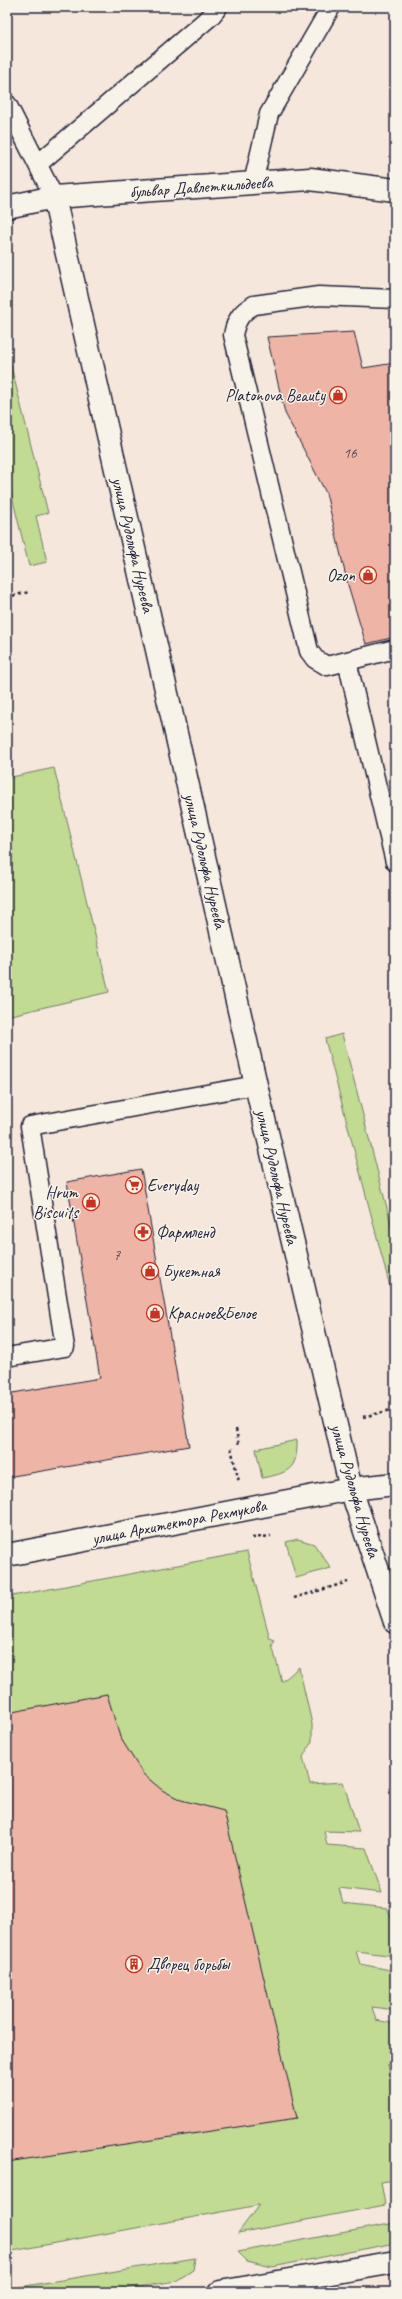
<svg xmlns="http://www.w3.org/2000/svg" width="402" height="2299" viewBox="0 0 402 2299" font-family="Caveat,sans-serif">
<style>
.green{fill:#c1db92;stroke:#727e66}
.building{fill:#eeb5a6;stroke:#22223b}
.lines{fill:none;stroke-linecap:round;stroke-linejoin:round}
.service-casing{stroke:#22223b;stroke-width:21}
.minor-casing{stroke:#22223b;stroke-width:25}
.path{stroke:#22223b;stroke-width:2.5;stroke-dasharray:3 3;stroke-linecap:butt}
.service{stroke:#f7f3e8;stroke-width:18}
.minor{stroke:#f7f3e8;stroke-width:22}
.labels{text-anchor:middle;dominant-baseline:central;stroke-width:3;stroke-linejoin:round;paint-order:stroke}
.number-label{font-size:15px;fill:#554756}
.street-label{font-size:17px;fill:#22223b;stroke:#f7f3e8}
.poi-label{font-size:17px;fill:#22223b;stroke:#f7f3e8;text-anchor:start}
</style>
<rect width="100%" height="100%" fill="#f5e7db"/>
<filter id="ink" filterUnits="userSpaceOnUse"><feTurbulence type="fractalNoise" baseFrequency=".025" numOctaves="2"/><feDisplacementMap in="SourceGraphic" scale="8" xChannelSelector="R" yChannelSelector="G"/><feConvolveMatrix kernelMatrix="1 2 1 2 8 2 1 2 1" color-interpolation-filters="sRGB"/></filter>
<g filter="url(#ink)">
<path class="green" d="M 7,350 L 48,513 L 36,516 L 47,562 L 29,566 L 7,476 Z
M 54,768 L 109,992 L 7,1016 L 7,778 Z
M 342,1034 L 395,1239 L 395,1306 L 325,1039 Z
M 297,1440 C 298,1470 288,1473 262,1478 L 256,1449 Z
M 298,1539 L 314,1544 L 331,1568 L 296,1578 L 286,1542 Z
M 247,1552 L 270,1639 L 275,1641 L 272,1645 L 282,1682 L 299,1667 L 312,1724 L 312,1741 L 303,1757 L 310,1784 L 343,1782 L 359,1832 L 324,1831 L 327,1845 L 366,1848 L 382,1893 L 339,1888 L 343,1903 L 387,1908 L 395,1924 L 395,1956 L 356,1951 L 360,1964 L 395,1971 L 395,2010 L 372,2007 L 376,2020 L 395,2024 L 395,2065 L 388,2065 L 392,2081 L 395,2082 L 395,2180 L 381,2182 L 385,2205 L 238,2233 L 259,2205 L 7,2252 L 7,1597 Z
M 395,2223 L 395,2243 L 272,2267 L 247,2261 L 238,2252 Z
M 195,2258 L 193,2270 L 176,2281 L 107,2292 L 7,2292 L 7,2289 Z"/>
<path class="building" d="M 354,332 L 363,368 L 395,363 L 395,637 L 366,644 L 348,585 L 326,493 L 285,413 L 267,337 Z
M 141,1169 L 189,1446 L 7,1477 L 7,1394 L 100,1378 L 67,1182 Z
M 107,1694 L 120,1737 L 143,1774 L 162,1790 L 181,1800 L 224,1811 L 297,2118 L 7,2162 L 7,1713 Z"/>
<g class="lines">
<g class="service-casing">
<path id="service" d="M 7,104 L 54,197
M 38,164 L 211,16 L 218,7
M 253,183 L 269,114 L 331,7
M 395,649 L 347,661 L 395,862
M 347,661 L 327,666 L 315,659 L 309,651 L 233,335 C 236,320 241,312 254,305 L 319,296 L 395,299
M 7,1357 L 65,1347 L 30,1126 L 256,1085"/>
</g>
<g class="minor-casing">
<path id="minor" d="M 54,197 L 256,1085 L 351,1489 L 395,1622
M 7,207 L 54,197 L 310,179 L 395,190
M 7,1555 L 351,1489 L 395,1484
M 220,2292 L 395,2262"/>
</g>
<path class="path" d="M 7,597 L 29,592
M 363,1417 L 395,1409
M 236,1429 L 239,1446
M 231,1448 L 239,1482
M 252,1538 L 271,1536
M 294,1598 L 348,1582"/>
<use href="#service" class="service"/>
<use href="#minor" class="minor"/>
</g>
</g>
<defs>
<g id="shop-ring" transform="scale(0.9)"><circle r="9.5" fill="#f7f3e8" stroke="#c8321e" stroke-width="1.5"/><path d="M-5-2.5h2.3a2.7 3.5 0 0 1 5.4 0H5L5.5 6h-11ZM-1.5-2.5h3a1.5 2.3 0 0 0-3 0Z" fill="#c8321e"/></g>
<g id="supermarket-ring" transform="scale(0.9)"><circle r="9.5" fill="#f7f3e8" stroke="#c8321e" stroke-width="1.5"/><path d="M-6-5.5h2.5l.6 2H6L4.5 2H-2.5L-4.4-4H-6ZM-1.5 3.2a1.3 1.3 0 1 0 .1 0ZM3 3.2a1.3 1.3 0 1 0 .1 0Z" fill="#c8321e"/></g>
<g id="pharmacy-ring" transform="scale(0.9)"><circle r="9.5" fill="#f7f3e8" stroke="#c8321e" stroke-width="1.5"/><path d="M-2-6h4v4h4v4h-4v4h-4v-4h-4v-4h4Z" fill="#c8321e"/></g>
<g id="building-ring" transform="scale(0.9)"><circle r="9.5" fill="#f7f3e8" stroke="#c8321e" stroke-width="1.5"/><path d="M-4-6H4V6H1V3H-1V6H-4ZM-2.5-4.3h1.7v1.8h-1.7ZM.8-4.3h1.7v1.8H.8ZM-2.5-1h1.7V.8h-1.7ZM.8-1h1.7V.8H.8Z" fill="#c8321e"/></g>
</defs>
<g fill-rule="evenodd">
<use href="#shop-ring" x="338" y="395"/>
<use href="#shop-ring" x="368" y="575"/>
<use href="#supermarket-ring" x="134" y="1185"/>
<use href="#shop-ring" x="91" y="1202"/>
<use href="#pharmacy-ring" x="143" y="1232"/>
<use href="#shop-ring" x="150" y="1271"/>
<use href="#shop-ring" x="155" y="1313"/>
<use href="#building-ring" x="134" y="1964"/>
</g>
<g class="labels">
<g class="number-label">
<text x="350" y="453">16</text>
<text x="117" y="1255">7</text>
</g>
<g class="street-label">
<text transform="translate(201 187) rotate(-4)">бульвар Давлеткильдеева</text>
<text transform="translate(133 545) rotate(77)">улица Рудольфа Нуреева</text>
<text transform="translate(205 861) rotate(77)">улица Рудольфа Нуреева</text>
<text transform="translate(277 1177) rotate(77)">улица Рудольфа Нуреева</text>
<text transform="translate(355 1491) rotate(74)">улица Рудольфа Нуреева</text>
<text transform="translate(179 1522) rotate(-11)">улица Архитектора Рехмукова</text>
</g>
<g class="poi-label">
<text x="325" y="395" text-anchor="end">Platonova Beauty</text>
<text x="355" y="575" text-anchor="end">Ozon</text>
<text x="147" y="1185">Everyday</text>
<text x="78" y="1192" text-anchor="end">Hrum<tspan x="78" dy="20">Biscuits</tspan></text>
<text x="156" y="1232">Фармленд</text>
<text x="163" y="1271">Букетная</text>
<text x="168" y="1313">Красное&amp;Белое</text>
<text x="147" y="1964">Дворец борьбы</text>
</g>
</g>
<rect width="402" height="2299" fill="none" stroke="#f7f3e8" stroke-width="24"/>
<rect x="12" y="12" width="378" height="2275" fill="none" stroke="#22223b" stroke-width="1.5" filter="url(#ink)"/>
</svg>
